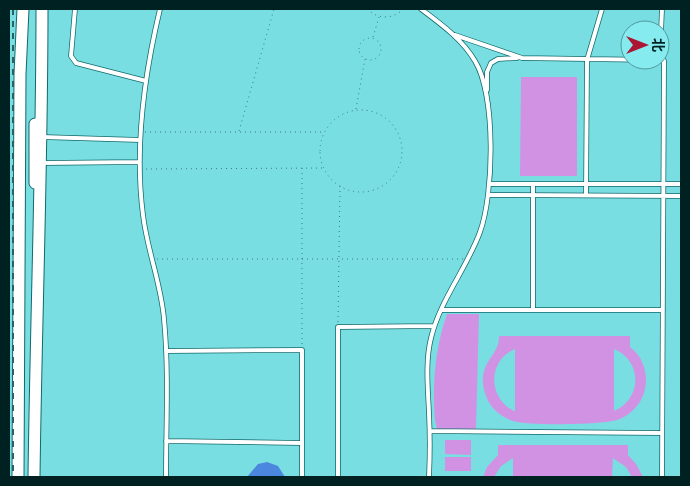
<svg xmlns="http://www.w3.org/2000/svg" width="690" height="486" viewBox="0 0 690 486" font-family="Lato,'Noto Sans SC',sans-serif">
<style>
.green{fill:#d192e3;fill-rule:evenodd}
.water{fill:#4c87df}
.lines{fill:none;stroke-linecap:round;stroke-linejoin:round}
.service-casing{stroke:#11696b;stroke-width:5.5}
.trunk-casing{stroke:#11696b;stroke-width:13}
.path{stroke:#3a7c7e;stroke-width:1;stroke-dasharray:1 4;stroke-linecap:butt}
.service{stroke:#fff;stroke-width:4}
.trunk{stroke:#fff;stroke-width:11}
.rail{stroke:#2a6264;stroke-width:2;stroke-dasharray:6 6;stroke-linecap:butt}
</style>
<rect width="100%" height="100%" fill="#79dee1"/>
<path class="green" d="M 521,77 L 577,77 L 577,176 L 520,176 Z
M 447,314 L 479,314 L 476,429 L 437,429 L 435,420 C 432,384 435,348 447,314 Z
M 499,336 L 630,336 L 630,347 C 640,354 646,367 646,380 C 646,397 636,412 620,419 C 607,425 528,426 513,421 C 501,417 490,408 486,396 C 474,363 500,357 499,336 ZM 515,349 L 515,411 L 514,411 C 488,398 487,361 515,349 ZM 614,349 C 643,361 642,399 614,411 Z
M 445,440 L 471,440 L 471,455 L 445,454 Z
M 498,445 L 628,445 L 628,455 L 636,464 L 643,477 L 632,477 L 626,467 L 613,458 L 612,477 L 513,477 L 513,458 L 501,466 L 494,477 L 483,477 L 487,467 L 498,455 Z
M 445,457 L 471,457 L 471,471 L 445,471 Z"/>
<path class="water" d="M 267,462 L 278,466 L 285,477 L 247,477 L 258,464 Z"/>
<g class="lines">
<g class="service-casing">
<path id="service" d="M 75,9 L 71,56 L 76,63 L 146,81
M 160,9 C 144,76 134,146 143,215 C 147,250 161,283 164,319 C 169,371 166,425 166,477
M 421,9 C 441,24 462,39 475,61 C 496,95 494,194 480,232 C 467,268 440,300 431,338 C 425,362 428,389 429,413 C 430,434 430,456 429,477
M 455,35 L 522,58 L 655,60
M 661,53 L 664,61 L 662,477
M 660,55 L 662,9
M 487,90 L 487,72 L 491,63 L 498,59 L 517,58
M 42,137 L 140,140
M 42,163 L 139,162
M 489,184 L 681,184
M 533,184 L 533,310
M 488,195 L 681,196
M 586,195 L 587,60 L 602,9
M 441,310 L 663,310
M 166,351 L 302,350 L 302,477
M 430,431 L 661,433
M 166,441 L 302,443
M 338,477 L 338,327 L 434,326"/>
</g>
<g class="trunk-casing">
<path id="trunk" d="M 35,124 L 35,183
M 18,477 L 20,74 L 23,9
M 34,477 C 36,321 42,165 42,9"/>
</g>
<path class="path" d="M 367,9 C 377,19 393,20 403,9
M 373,37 L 379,17
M359 49a11 11 0 1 1 22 0a11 11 0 1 1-22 0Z
M 356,109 L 365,59
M320 151a41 41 0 1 1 82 0a41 41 0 1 1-82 0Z
M 239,131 L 274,9
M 145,132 L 324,132
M 146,169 L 324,168
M 157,259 L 463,259
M 338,322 L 340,186
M 302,344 L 302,168"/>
<use href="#service" class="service"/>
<use href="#trunk" class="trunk"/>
<path class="rail" d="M 13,9 L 13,477"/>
</g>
<rect width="690" height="486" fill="none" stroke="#002122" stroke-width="20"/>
<g transform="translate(645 45) rotate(90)"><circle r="24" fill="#86ebef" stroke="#509a9d"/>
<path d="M0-4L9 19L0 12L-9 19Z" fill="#ac1634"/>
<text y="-8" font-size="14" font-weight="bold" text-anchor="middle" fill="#002122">北</text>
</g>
</svg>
